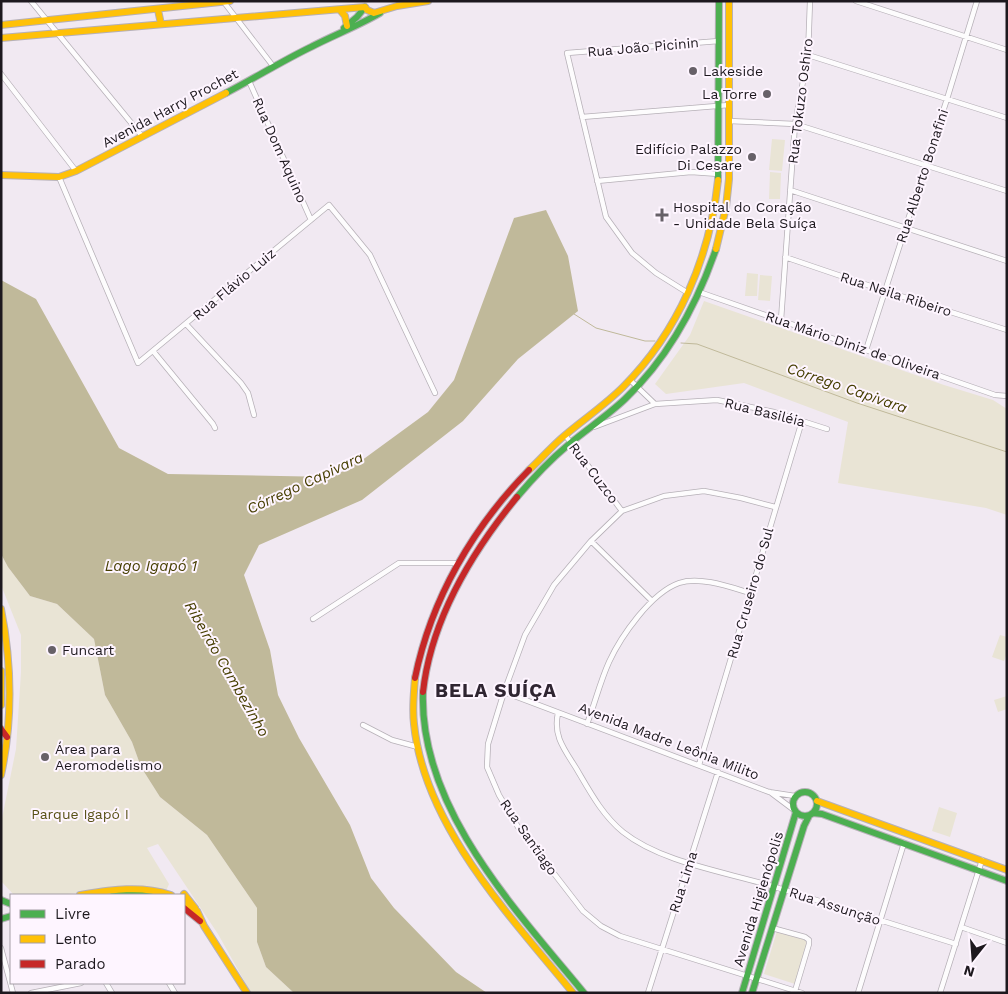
<svg xmlns="http://www.w3.org/2000/svg" width="1008" height="994" viewBox="0 0 1008 994" font-family="'Work Sans',sans-serif">
<style>
.green{fill:#e9e4d5}
.water{fill:#c0b99a}
.lines{fill:none;stroke-linecap:round;stroke-linejoin:round}
.stream{stroke:#c0b99a;stroke-width:1}
.street-casing{stroke:#b6b0b7;stroke-width:6}
.fast-casing{stroke:#b6b0b7;stroke-width:8}
.slow-casing{stroke:#b6b0b7;stroke-width:8}
.jam-casing{stroke:#b6b0b7;stroke-width:8}
.street{stroke:#fdfcfd;stroke-width:4.5}
.fast{stroke:#4caf50;stroke-width:6}
.slow{stroke:#ffc107;stroke-width:6}
.jam{stroke:#c62828;stroke-width:6}
.poi-dot{fill:#676168;stroke:#fef5ff;stroke-width:2}
.labels{text-anchor:middle;dominant-baseline:central;stroke-width:4;stroke-linejoin:round;paint-order:stroke}
.street-label{font-size:14px;fill:#1d181e;stroke:#fef5ff}
.poi-label{font-size:14px;fill:#1d181e;stroke:#fef5ff;text-anchor:start}
.park-label{font-size:14px;fill:#595117;stroke:#fef5ff}
.water-label{font-size:15px;font-style:italic;fill:#463e00;stroke:#fef5ff}
.district-label{font-size:19px;font-weight:bold;letter-spacing:1px;fill:#2f2531;stroke:#fef5ff}
</style>
<rect width="100%" height="100%" fill="#f1e9f2"/>
<path class="green" d="M 772,139 L 785,140 L 782,171 L 769,170 Z
M 770,172 L 781,173 L 780,199 L 769,199 Z
M 747,273 L 758,274 L 757,296 L 745,296 Z
M 760,275 L 772,276 L 770,301 L 758,300 Z
M 704,301 L 944,385 L 993,400 L 1007,409 L 1007,515 L 986,508 L 838,483 L 848,422 L 744,383 L 666,394 L 655,384 L 690,335 Z
M 1,554 L 8,567 L 30,596 L 57,604 L 94,639 L 105,695 L 132,742 L 141,767 L 160,797 L 207,835 L 257,908 L 257,942 L 266,967 L 294,993 L 251,993 L 218,934 L 158,844 L 147,848 L 169,884 L 166,891 L 137,887 L 58,895 L 14,895 L 1,881 L 1,823 L 16,749 L 21,672 L 21,635 L 1,585 Z
M 1000,635 L 1007,637 L 1007,653 L 1004,661 L 992,657 Z
M 1007,696 L 1007,709 L 998,712 L 994,700 Z
M 939,807 L 957,813 L 950,837 L 932,831 Z
M 777,931 L 808,941 L 795,984 L 764,974 Z"/>
<path class="water" d="M 546,210 L 568,256 L 578,311 L 518,359 L 463,421 L 362,500 L 259,545 L 244,575 L 270,650 L 278,695 L 299,738 L 350,825 L 371,878 L 394,908 L 456,972 L 487,993 L 294,993 L 266,967 L 257,942 L 257,908 L 207,835 L 160,797 L 141,767 L 132,742 L 105,695 L 94,639 L 57,604 L 30,596 L 8,567 L 1,554 L 1,280 L 36,299 L 119,448 L 168,474 L 333,477 L 365,458 L 428,412 L 454,380 L 514,218 Z"/>
<g class="lines">
<path class="stream" d="M 574,314 L 596,328 L 645,341 L 655,341
M 681,343 L 697,344 L 857,403 L 1007,452"/>
<g class="street-casing">
<path id="street" d="M 31,1 L 142,136
M 223,1 L 273,66
M 856,1 L 1007,50
M 808,55 L 1007,118
M 1,74 L 76,171
M 249,81 L 311,220
M 582,117 L 729,105
M 729,121 L 795,124 L 1007,191
M 59,177 L 138,363 L 329,205 L 370,255 L 435,393
M 597,181 L 691,172 L 719,174
M 790,190 L 1007,261
M 785,257 L 885,291 L 1007,330
M 699,292 L 995,395 L 1007,396
M 688,293 L 656,273 L 632,253 L 606,217 L 567,53 L 719,41
M 781,320 L 795,124 L 808,55 L 810,1
M 186,324 L 241,383 L 248,393 L 254,415
M 866,350 L 947,99 L 977,1
M 153,351 L 213,424 L 215,428
M 630,380 L 655,404
M 594,427 L 655,404 L 717,400 L 774,412 L 827,429
M 565,435 L 622,511
M 775,507 L 741,498 L 704,491 L 664,496 L 622,511 L 591,541 L 554,585 L 525,635 L 504,692 L 488,744 L 487,767 L 499,795 L 518,827 L 583,911 L 601,926 L 620,936 L 802,993
M 591,541 L 651,600
M 313,619 L 399,563 L 454,563 L 458,565
M 504,692 L 769,792 L 795,796
M 558,713 C 553,736 564,749 576,768 C 589,790 602,815 623,832 C 662,863 727,872 775,887 C 835,906 895,925 956,944
M 587,724 C 595,703 600,682 609,662 C 621,636 651,593 679,583 C 700,576 730,587 750,593
M 363,725 L 392,740 L 418,747
M 699,765 L 802,421
M 770,792 L 794,810
M 961,927 L 1007,943
M 772,928 L 805,937 L 809,940 L 809,944 L 795,991
M 1,948 L 13,993
M 106,983 L 112,993
M 169,983 L 175,993
M 31,993 L 81,983
M 648,993 L 718,772
M 858,993 L 904,843
M 940,993 L 982,860"/>
</g>
<g class="fast-casing">
<path id="fast" d="M 344,28 L 357,17 L 365,7
M 226,93 C 255,78 282,61 311,47 C 334,35 358,26 380,13
M 718,180 L 719,1
M 517,497 C 533,478 550,460 568,445 C 587,429 607,416 625,399 C 667,359 697,304 716,249
M 423,692 C 419,808 515,909 584,993
M793 804a12 12 0 1 1 24 0a12 12 0 1 1-24 0Z
M 813,813 L 822,814 L 1007,881
M 113,895 L 130,893 L 153,895
M 1,900 L 11,904
M 1,919 L 11,916
M 742,993 L 796,812
M 752,993 L 804,826 L 809,816"/>
</g>
<g class="slow-casing">
<path id="slow" d="M 158,10 L 161,24
M 340,10 L 345,16 L 347,26
M 1,25 L 230,1
M 1,38 L 365,7 L 367,10 L 374,13 L 397,6 L 428,1
M 1,175 L 59,177 L 76,171 L 226,93
M 716,249 L 726,207 L 729,179 L 729,1
M 529,470 C 541,459 552,446 564,436 C 584,419 605,405 623,387 C 678,332 710,258 718,180
M 1,609 C 12,665 13,719 1,775
M 1,671 L 1,705
M 415,678 C 414,693 412,708 414,724 C 424,826 511,917 573,993
M 817,801 L 1007,870
M 184,894 L 195,908
M 80,895 C 111,890 140,885 171,895
M 184,902 L 197,911 L 204,926 L 247,993"/>
</g>
<g class="jam-casing">
<path id="jam" d="M 415,678 C 431,599 473,527 529,470
M 423,692 C 431,620 472,552 517,497
M 1,729 L 7,737
M 184,908 L 200,921"/>
</g>
<use href="#street" class="street"/>
<use href="#fast" class="fast"/>
<use href="#slow" class="slow"/>
<use href="#jam" class="jam"/>
</g>
<g class="poi-dot">
<circle cx="693" cy="71" r="5"/>
<circle cx="767" cy="94" r="5"/>
<circle cx="752" cy="157" r="5"/>
<path d="M659.5 207.5h5v5h5v5h-5v5h-5v-5h-5v-5h5z"/>
<circle cx="52" cy="650" r="5"/>
<circle cx="45" cy="757" r="5"/>
</g>
<g class="labels">
<g class="street-label">
<text transform="translate(643 47) rotate(-5)">Rua João Picinin</text>
<text transform="translate(800 101) rotate(-83)">Rua Tokuzo Oshiro</text>
<text transform="translate(170 108) rotate(-28)">Avenida Harry Prochet</text>
<text transform="translate(280 150) rotate(66)">Rua Dom Aquino</text>
<text transform="translate(922 176) rotate(-72)">Rua Alberto Bonafini</text>
<text transform="translate(234 284) rotate(-40)">Rua Flávio Luiz</text>
<text transform="translate(896 294) rotate(18)">Rua Neila Ribeiro</text>
<text transform="translate(853 345) rotate(19)">Rua Mário Diniz de Oliveira</text>
<text transform="translate(765 412) rotate(14)">Rua Basiléia</text>
<text transform="translate(594 473) rotate(53)">Rua Cuzco</text>
<text transform="translate(750 593) rotate(-74)">Rua Cruseiro do Sul</text>
<text transform="translate(669 741) rotate(21)">Avenida Madre Leônia Milito</text>
<text transform="translate(529 837) rotate(55)">Rua Santiago</text>
<text transform="translate(683 882) rotate(-72)">Rua Lima</text>
<text transform="translate(758 899) rotate(-73)">Avenida Higienópolis</text>
<text transform="translate(835 906) rotate(18)">Rua Assunção</text>
</g>
<g class="poi-label">
<text x="703" y="71">Lakeside</text>
<text x="757" y="94" text-anchor="end">La Torre</text>
<text x="742" y="149" text-anchor="end">Edifício Palazzo<tspan x="742" dy="16">Di Cesare</tspan></text>
<text x="673" y="207">Hospital do Coração<tspan x="673" dy="16">- Unidade Bela Suíça</tspan></text>
<text x="62" y="650">Funcart</text>
<text x="55" y="749">Área para<tspan x="55" dy="16">Aeromodelismo</tspan></text>
</g>
<g class="park-label">
<text x="80" y="814">Parque Igapó I</text>
</g>
<g class="water-label">
<text transform="translate(847 388) rotate(19)">Córrego Capivara</text>
<text transform="translate(305 483) rotate(-25)">Córrego Capivara</text>
<text x="151" y="566">Lago Igapó 1</text>
<text transform="translate(227 669) rotate(60)">Ribeirão Cambezinho</text>
</g>
<g class="district-label">
<text x="496" y="690">BELA SUÍÇA</text>
</g>
</g>
<rect width="1008" height="994" fill="none" stroke="#1d181e" stroke-width="5"/>
<rect x="10" y="894" width="175" height="90" fill="#fef5ff" stroke="#a49da5"/>
<rect x="20" y="910" width="25" height="8" fill="#4caf50" stroke="#a49da5"/>
<text x="55" y="919" font-size="15" fill="#1d181e">Livre</text>
<rect x="20" y="935" width="25" height="8" fill="#ffc107" stroke="#a49da5"/>
<text x="55" y="944" font-size="15" fill="#1d181e">Lento</text>
<rect x="20" y="960" width="25" height="8" fill="#c62828" stroke="#a49da5"/>
<text x="55" y="969" font-size="15" fill="#1d181e">Parado</text>
<g transform="translate(973 959) rotate(197)" stroke="#fef5ff" stroke-width="4" paint-order="stroke">
<path d="M0-4L9 19L0 12L-9 19Z" fill="#1d181e"/>
<text y="-8" font-size="14" font-weight="bold" text-anchor="middle" fill="#1d181e">N</text>
</g>
</svg>
